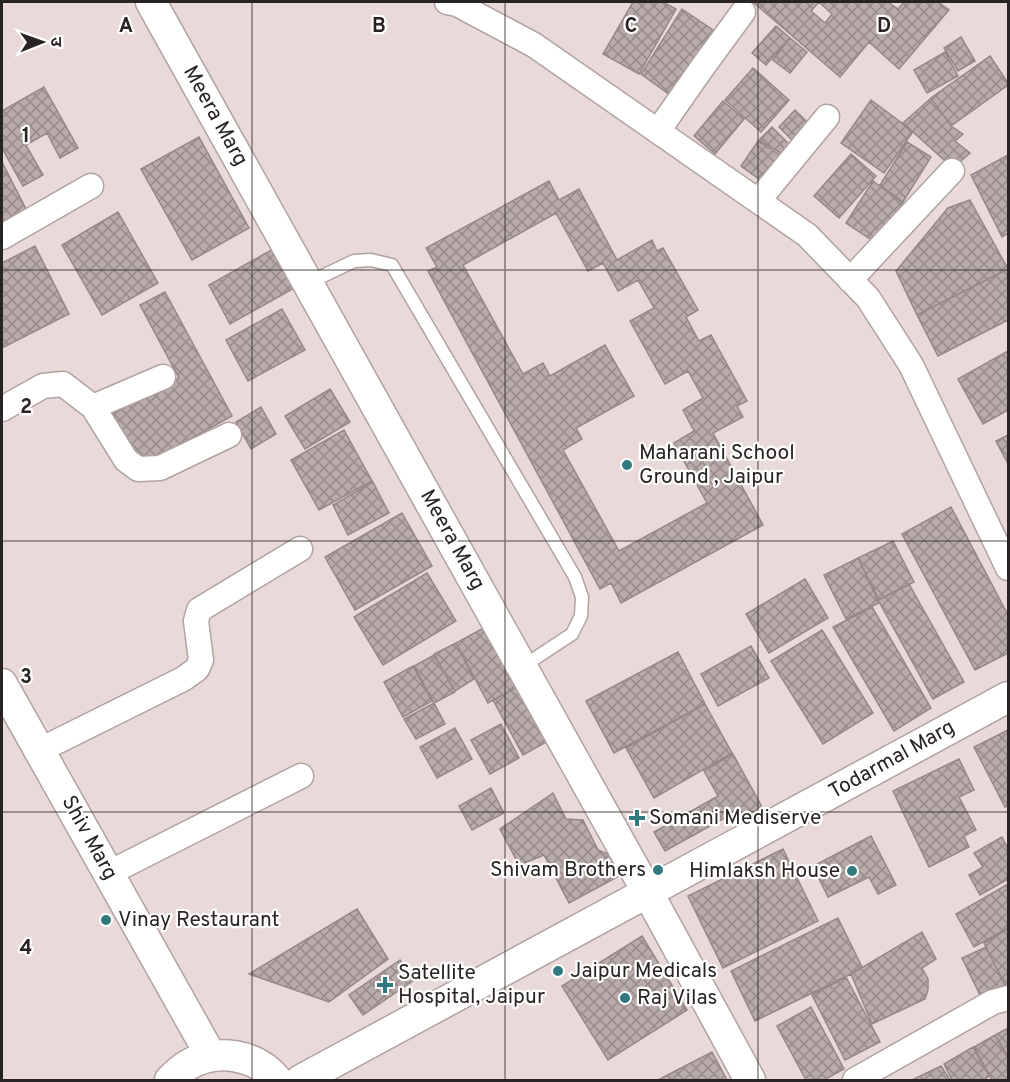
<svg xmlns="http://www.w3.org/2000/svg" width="1010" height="1082" viewBox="0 0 1010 1082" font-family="Overpass,'Noto Sans Devanagari',sans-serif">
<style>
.building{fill:url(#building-cross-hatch);stroke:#958887;stroke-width:1.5;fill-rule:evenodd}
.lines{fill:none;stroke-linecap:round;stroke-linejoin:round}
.service-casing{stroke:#b0a3a2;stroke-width:15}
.minor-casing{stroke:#b0a3a2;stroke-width:27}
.tertiary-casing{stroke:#b0a3a2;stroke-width:33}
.service{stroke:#fff;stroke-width:12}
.minor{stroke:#fff;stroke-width:24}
.tertiary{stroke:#fff;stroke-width:30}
.grid{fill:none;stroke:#292423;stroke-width:1.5;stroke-opacity:0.55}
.poi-dot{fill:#30797e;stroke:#fff;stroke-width:2}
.labels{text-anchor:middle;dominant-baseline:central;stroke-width:4.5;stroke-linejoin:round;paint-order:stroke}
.street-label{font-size:21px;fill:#292423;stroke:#fff}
.poi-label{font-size:21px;fill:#292423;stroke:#fff;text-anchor:start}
.grid-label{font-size:20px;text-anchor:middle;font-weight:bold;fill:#292423;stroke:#fff;stroke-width:4.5;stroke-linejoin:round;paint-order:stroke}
</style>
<defs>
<pattern id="building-cross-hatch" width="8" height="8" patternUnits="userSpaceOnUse" patternTransform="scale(1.5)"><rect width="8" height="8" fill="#b8abaa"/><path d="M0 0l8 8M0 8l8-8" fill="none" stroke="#968b8a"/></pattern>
</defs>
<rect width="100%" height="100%" fill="#e9dad9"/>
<path class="building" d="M 633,2 L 663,2 L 676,9 L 639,74 L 603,54 Z
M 753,2 L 888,2 L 898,9 L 904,2 L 938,2 L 949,10 L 899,69 L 869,42 L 840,77 ZM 819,2 L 832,14 L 825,23 L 811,11 Z
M 682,9 L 713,30 L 670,95 L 641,74 Z
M 776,26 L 790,38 L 766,65 L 752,53 Z
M 961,37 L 975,61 L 958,71 L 944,48 Z
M 790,38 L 807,52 L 790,73 L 773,60 Z
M 945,52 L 958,76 L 927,93 L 914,70 Z
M 990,56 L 1008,83 L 1008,85 L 951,126 L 931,98 Z
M 753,68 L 789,100 L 761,132 L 725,100 Z
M 44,87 L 78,148 L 60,158 L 47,133 L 26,145 L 43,175 L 23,186 L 2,148 L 2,111 Z
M 931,98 L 951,126 L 963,134 L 955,141 L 970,153 L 953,168 L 903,123 Z
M 871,100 L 902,123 L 912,133 L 884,173 L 841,143 Z
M 723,101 L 744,119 L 715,154 L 694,136 Z
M 795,110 L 813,128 L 797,145 L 779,127 Z
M 772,127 L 791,146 L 784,155 L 759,140 Z
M 199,137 L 249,228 L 192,260 L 141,169 Z
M 758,141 L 786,159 L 767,185 L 741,166 Z
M 907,142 L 931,157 L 903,202 L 880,185 Z
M 851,154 L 876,176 L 839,218 L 814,196 Z
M 1008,155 L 1008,233 L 1002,237 L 971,175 Z
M 2,162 L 27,211 L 2,224 Z
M 549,181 L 559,200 L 579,189 L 617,260 L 652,240 L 657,251 L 663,248 L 698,310 L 686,317 L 699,341 L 711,335 L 747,401 L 737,406 L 743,417 L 713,433 L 763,525 L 621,603 L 611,583 L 600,589 L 428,271 L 437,267 L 426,248 ZM 556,213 L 588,271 L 603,263 L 618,291 L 638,280 L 654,308 L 630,321 L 665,384 L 688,371 L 703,398 L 683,410 L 694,431 L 674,443 L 707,503 L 619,551 L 563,450 L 582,439 L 576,428 L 634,396 L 605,345 L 550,376 L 543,363 L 523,374 L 463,265 Z
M 873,181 L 903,203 L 876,243 L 846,223 Z
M 970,200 L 1008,269 L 917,315 L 896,271 L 948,208 Z
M 118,212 L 158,283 L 102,315 L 62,245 Z
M 35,246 L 69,314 L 4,347 L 2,342 L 2,263 Z
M 275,248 L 296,287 L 230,324 L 209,285 Z
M 1008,269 L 1008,320 L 938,356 L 917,315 Z
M 165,292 L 232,416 L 141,466 L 113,414 L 179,378 L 140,305 Z
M 282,309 L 305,350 L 248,381 L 226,340 Z
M 1008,351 L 1008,410 L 983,424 L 958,379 Z
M 330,389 L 350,422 L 305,449 L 285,416 Z
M 261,407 L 276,434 L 251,449 L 236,422 Z
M 344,430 L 372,481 L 319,510 L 291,460 Z
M 1008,435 L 1008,464 L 996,441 Z
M 373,482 L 389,513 L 348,535 L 333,505 Z
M 951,507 L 1008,615 L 1008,653 L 975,670 L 902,534 Z
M 402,513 L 432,566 L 355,610 L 325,557 Z
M 893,541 L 914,582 L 879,600 L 858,558 Z
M 858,558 L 879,603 L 846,619 L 824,575 Z
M 427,573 L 456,621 L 383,665 L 354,617 Z
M 805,579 L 828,618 L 769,653 L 746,614 Z
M 909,584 L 964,682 L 933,699 L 878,600 Z
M 872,607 L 931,708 L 894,731 L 833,627 Z
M 487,626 L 519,686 L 488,703 L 456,643 Z
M 822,630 L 873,713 L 823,744 L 771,661 Z
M 456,643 L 474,679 L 455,691 L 434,654 Z
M 751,646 L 769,678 L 718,706 L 701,674 Z
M 678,652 L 705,704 L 614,753 L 586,701 Z
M 434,655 L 455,692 L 434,703 L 414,666 Z
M 413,666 L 432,701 L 403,717 L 384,682 Z
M 519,686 L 548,741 L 523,755 L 493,700 Z
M 434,703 L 445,724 L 416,739 L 404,719 Z
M 705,704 L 732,753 L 654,798 L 626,748 Z
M 501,724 L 519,758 L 490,774 L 471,740 Z
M 455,728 L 472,759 L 437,778 L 420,747 Z
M 1008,730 L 1008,806 L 1005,807 L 974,747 Z
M 733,754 L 762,807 L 732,823 L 728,816 L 665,851 L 654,832 L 718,796 L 704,771 Z
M 959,759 L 974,790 L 959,797 L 976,830 L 964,836 L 969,847 L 929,867 L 893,791 Z
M 491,788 L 504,813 L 472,830 L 459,806 Z
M 553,793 L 566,819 L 583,820 L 598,850 L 610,855 L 621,875 L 569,903 L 544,855 L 519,865 L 500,829 Z
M 871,836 L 896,885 L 878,894 L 869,877 L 828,897 L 813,866 Z
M 1002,837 L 1008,849 L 1008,879 L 980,895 L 969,875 L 983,867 L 974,853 Z
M 783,849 L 818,921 L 723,968 L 688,896 Z
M 1008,884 L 1008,928 L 974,947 L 956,914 Z
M 357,909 L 388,959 L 329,1002 L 249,974 Z
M 838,918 L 862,967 L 851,974 L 755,1021 L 731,971 Z
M 1008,929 L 1008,983 L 1005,985 L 984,943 Z
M 922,932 L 936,959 L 922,968 L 928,979 L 928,990 L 925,999 L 872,1024 L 851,974 Z
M 642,936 L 687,1010 L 608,1060 L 562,986 Z
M 986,947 L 1005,985 L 981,997 L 962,958 Z
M 400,960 L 414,980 L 363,1015 L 349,995 Z
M 846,977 L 880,1042 L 845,1060 L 812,995 Z
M 811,1007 L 844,1069 L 824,1080 L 806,1080 L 777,1026 Z
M 1008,1028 L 1008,1057 L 995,1035 Z
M 995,1035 L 1008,1059 L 1008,1080 L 992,1080 L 974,1047 Z
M 973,1047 L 988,1074 L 988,1077 L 983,1080 L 952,1080 L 944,1064 Z
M 712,1052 L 727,1080 L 658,1080 Z
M 941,1066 L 950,1080 L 912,1080 Z"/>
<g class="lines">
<g class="service-casing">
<path id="service" d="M 308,283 L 354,261 L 371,260 L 392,265 L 575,577 L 582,597 L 581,616 L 572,634 L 522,667"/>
</g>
<g class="minor-casing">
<path id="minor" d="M 447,2 L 457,4 L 534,45 L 807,235 L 868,298 L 911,365 L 1008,568
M 658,131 L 702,68 L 743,12
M 758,201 L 827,117
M 2,237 L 91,186
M 850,280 L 952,171
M 93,407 L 163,377
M 2,409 L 43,386 L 63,384 L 93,407 L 126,460 L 138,469 L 160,468 L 229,435
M 40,750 L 183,679 L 197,669 L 201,660 L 196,621 L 199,610 L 300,549
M 109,873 L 301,776
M 855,1080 L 993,1002 L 1008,998"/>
</g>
<g class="tertiary-casing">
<path id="tertiary" d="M 151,2 L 648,893 L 750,1080
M 2,684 L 211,1056
M 170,1080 C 175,1075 181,1069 188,1065 C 217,1048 256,1054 277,1080
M 301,1080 L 1008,697"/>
</g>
<use href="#service" class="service"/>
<use href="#minor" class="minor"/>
<use href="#tertiary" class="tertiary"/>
</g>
<path class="grid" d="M 252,2 L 252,1080M 505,2 L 505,1080M 758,2 L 758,1080M 2,270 L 1008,270M 2,541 L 1008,541M 2,812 L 1008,812"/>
<g class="poi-dot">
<circle cx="627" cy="465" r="6"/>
<path d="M634 809h6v6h6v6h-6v6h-6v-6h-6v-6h6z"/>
<circle cx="658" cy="870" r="6"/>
<circle cx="852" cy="871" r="6"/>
<circle cx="106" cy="920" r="6"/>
<circle cx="558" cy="971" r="6"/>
<path d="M382 976h6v6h6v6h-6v6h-6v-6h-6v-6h6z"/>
<circle cx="625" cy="998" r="6"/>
</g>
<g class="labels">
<g class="street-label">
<text transform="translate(215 116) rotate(61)">Meera Marg</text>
<text transform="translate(452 540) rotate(61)">Meera Marg</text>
<text transform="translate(892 760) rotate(-29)">Todarmal Marg</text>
<text transform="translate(89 838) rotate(61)">Shiv Marg</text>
</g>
<g class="poi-label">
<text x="639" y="453">Maharani School<tspan x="639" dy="24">Ground , Jaipur</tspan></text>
<text x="649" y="818">Somani Mediserve</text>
<text x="646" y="870" text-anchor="end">Shivam Brothers</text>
<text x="840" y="871" text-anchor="end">Himlaksh House</text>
<text x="118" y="920">Vinay Restaurant</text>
<text x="570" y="971">Jaipur Medicals</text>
<text x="398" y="973">Satellite<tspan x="398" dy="24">Hospital, Jaipur</tspan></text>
<text x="637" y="998">Raj Vilas</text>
</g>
</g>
<g class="grid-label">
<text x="126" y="32">A</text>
<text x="379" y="32">B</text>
<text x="631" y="32">C</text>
<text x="884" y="32">D</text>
<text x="26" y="142">1</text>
<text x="26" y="413">2</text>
<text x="26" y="683">3</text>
<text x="26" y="954">4</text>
</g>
<rect width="1010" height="1082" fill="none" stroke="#292423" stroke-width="6"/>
<g transform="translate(42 42) rotate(89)" stroke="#ffffff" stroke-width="4.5" paint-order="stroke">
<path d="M0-4.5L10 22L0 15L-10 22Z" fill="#292423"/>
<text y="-9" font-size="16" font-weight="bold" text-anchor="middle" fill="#292423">उ</text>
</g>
</svg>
